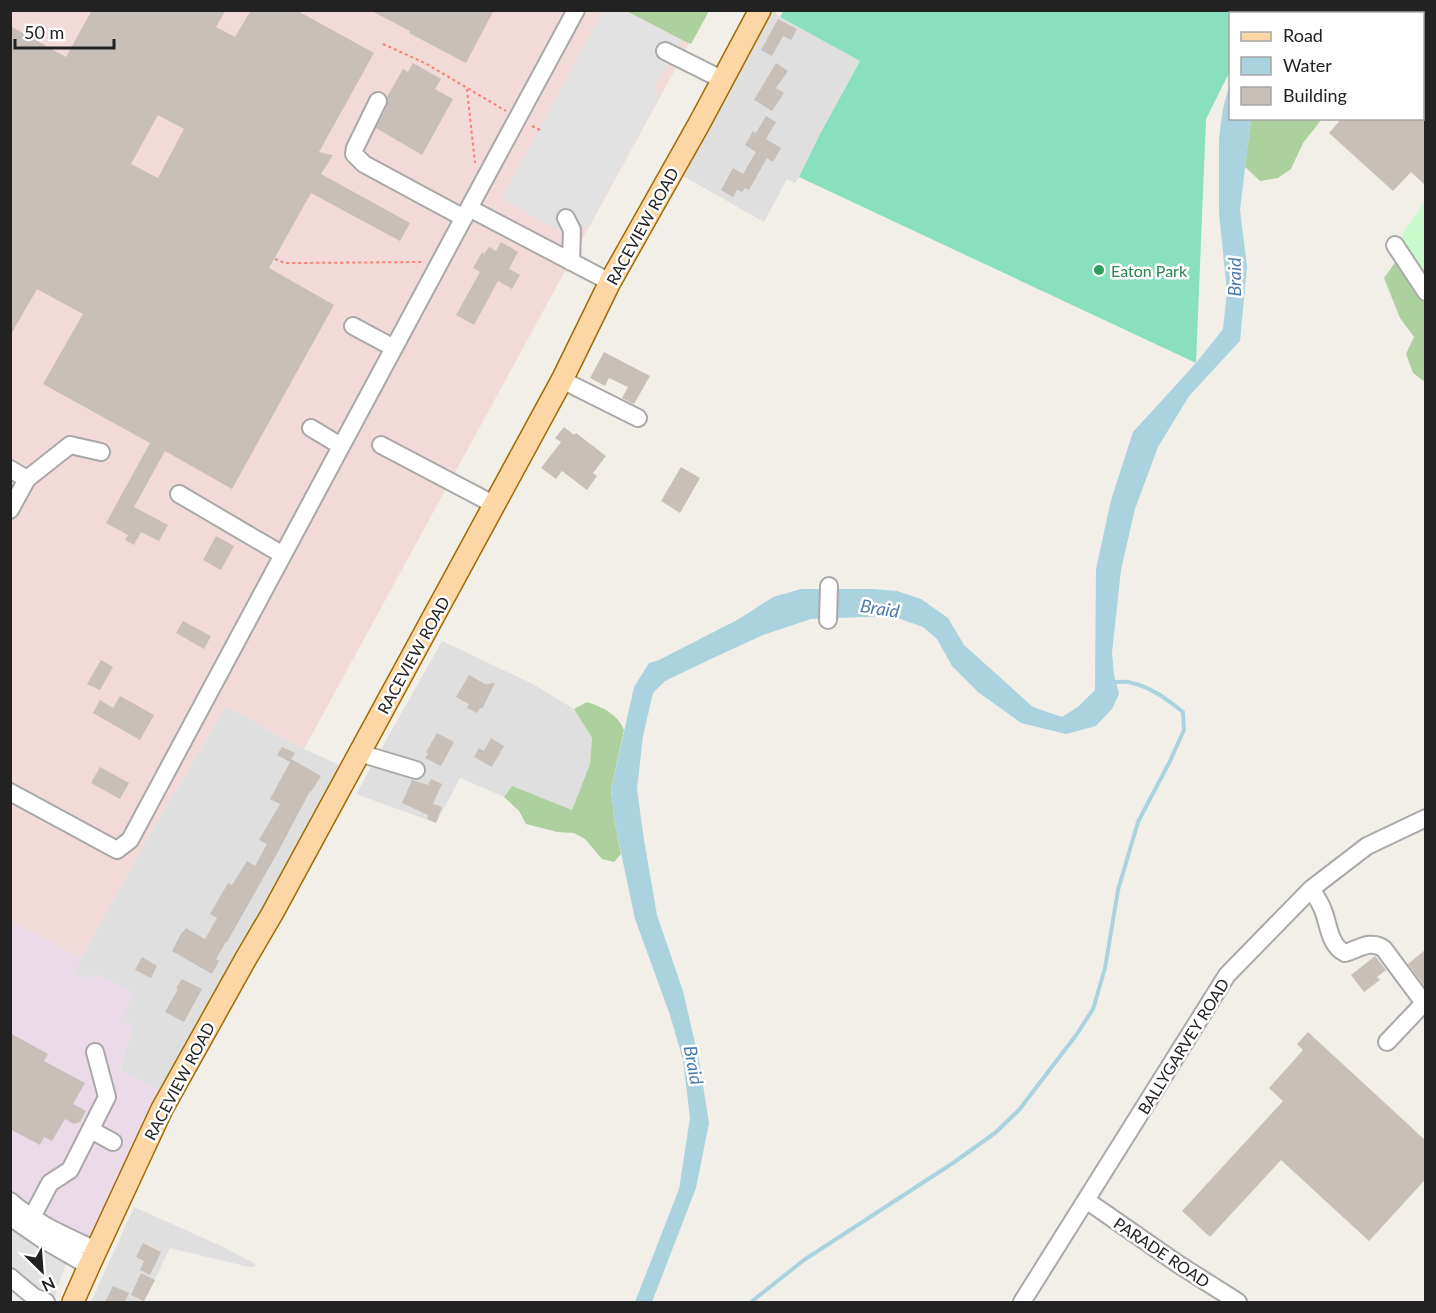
<svg xmlns="http://www.w3.org/2000/svg" width="1436" height="1313" viewBox="0 0 1436 1313" font-family="Lato,sans-serif">
<style>
.residential{fill:#e0dfdf}
.commercial{fill:#f2dad9}
.industrial{fill:#ebdbe8}
.forest{fill:#add19e}
.park{fill:#c8facc}
.pitch{fill:#88e0be}
.parking{fill:#e2e2e2}
.water{fill:#aad3df}
.lines{fill:none;stroke-linecap:round;stroke-linejoin:round}
.stream{stroke:#aad3df;stroke-width:4}
.building{fill:#c7bfb8;fill-rule:evenodd}
.minor-casing{stroke:#a9a9a9;stroke-width:20}
.major-casing{stroke:#a06b00;stroke-width:24}
.path{stroke:#fa8072;stroke-width:2;stroke-dasharray:3 3;stroke-linecap:butt}
.minor{stroke:#fff;stroke-width:16}
.major{stroke:#fcd6a4;stroke-width:21}
.leisure-dot{fill:#2e9e5b;stroke:#fff;stroke-width:2}
.labels{text-anchor:middle;dominant-baseline:central;stroke-width:5;stroke-linejoin:round;paint-order:stroke}
.street-label{font-size:16px;fill:#222;stroke:#fff}
.leisure-label{font-size:16px;fill:#27864d;stroke:#fff;text-anchor:start}
.water-label{font-size:18px;font-style:italic;fill:#4a7aab;stroke:#fff}
</style>
<rect width="100%" height="100%" fill="#f2efe9"/>
<path class="residential" d="M 770,11 L 774,11 L 780,17 L 860,61 L 819,136 L 799,177 L 795,183 L 787,179 L 764,222 L 683,176 Z
M 442,641 L 533,684 L 574,709 L 592,738 L 590,764 L 572,810 L 512,787 L 504,797 L 460,778 L 436,823 L 356,794 Z
M 226,706 L 304,749 L 346,768 L 164,1093 L 120,1070 L 133,1025 L 122,1020 L 91,980 L 73,972 L 152,830 Z
M 134,1207 L 219,1245 L 254,1263 L 255,1265 L 253,1267 L 249,1267 L 170,1248 L 144,1302 L 91,1302 Z"/>
<path class="commercial" d="M 10,11 L 707,11 L 304,749 L 226,706 L 152,830 L 81,958 L 11,921 Z"/>
<path class="industrial" d="M 11,921 L 81,958 L 74,972 L 90,980 L 95,974 L 135,992 L 122,1020 L 133,1025 L 120,1070 L 164,1093 L 92,1238 L 68,1259 L 11,1225 Z"/>
<path class="forest" d="M 626,11 L 709,11 L 691,44 L 682,40 Z
M 1251,119 L 1251,118 L 1322,119 L 1303,143 L 1291,169 L 1278,178 L 1260,181 L 1245,167 Z
M 1425,211 L 1425,382 L 1413,373 L 1406,354 L 1414,337 L 1400,318 L 1384,278 L 1404,250 Z
M 587,702 C 603,707 618,715 624,730 L 611,790 L 615,824 L 621,854 L 614,862 L 602,859 L 585,839 L 574,833 L 557,832 L 526,824 L 519,811 L 504,797 L 512,786 L 572,810 L 590,764 L 592,738 L 574,709 Z"/>
<path class="park" d="M 1425,201 L 1425,292 L 1395,245 Z"/>
<path class="pitch" d="M 784,10 L 1269,11 L 1267,13 L 1230,14 L 1230,71 L 1206,119 L 1196,363 L 799,177 L 819,136 L 860,61 L 780,17 Z"/>
<path class="parking" d="M 603,11 L 626,11 L 682,40 L 655,86 L 659,97 L 588,226 L 563,233 L 502,199 Z
M 10,1225 L 68,1259 L 53,1301 L 11,1273 Z"/>
<path class="water" d="M 1269,10 L 1358,10 L 1358,11 L 1352,14 L 1267,13 Z
M 1230,83 L 1230,118 L 1251,119 L 1240,210 L 1247,266 L 1240,341 L 1189,396 L 1158,447 L 1135,509 L 1121,570 L 1112,653 L 1114,675 L 1119,694 L 1112,709 L 1096,726 L 1066,734 L 1021,723 L 978,692 L 952,666 L 937,639 L 923,627 L 892,616 L 811,619 L 763,635 L 713,658 L 665,681 L 653,693 L 643,736 L 637,789 L 644,840 L 657,915 L 683,991 L 699,1060 L 709,1123 L 696,1188 L 652,1302 L 635,1302 L 679,1189 L 690,1118 L 683,1060 L 670,1015 L 635,919 L 615,824 L 611,790 L 634,687 L 649,663 L 659,660 L 739,619 L 773,597 L 801,589 L 874,589 L 897,591 L 921,599 L 948,618 L 964,645 L 1033,707 L 1062,717 L 1079,706 L 1095,690 L 1096,569 L 1111,500 L 1133,432 L 1196,363 L 1223,329 L 1227,292 L 1219,213 L 1219,138 L 1223,108 Z"/>
<g class="lines">
<path class="stream" d="M 751,1302 L 804,1260 L 953,1163 L 995,1133 L 1019,1110 L 1077,1034 L 1093,1009 L 1105,968 L 1118,890 L 1138,822 L 1170,761 L 1184,730 L 1183,712 C 1168,700 1151,687 1132,683 C 1126,681 1119,682 1113,682"/>
</g>
<path class="building" d="M 92,10 L 226,10 L 216,27 L 235,37 L 251,10 L 296,10 L 374,53 L 319,152 L 333,155 L 321,174 L 410,223 L 400,241 L 311,193 L 269,268 L 334,305 L 232,489 L 165,451 L 134,507 L 168,525 L 159,541 L 141,532 L 134,545 L 125,540 L 128,535 L 106,523 L 150,443 L 43,384 L 83,314 L 37,289 L 10,336 L 10,26 L 66,57 ZM 158,115 L 184,129 L 158,178 L 131,164 Z
M 370,10 L 494,10 L 466,63 L 409,33 L 410,31 Z
M 778,19 L 797,29 L 791,40 L 783,36 L 772,56 L 761,50 Z
M 413,63 L 441,79 L 435,89 L 453,99 L 422,155 L 376,128 L 387,106 L 387,97 L 403,69 L 408,72 Z
M 776,63 L 788,71 L 776,88 L 784,93 L 772,111 L 754,100 Z
M 766,116 L 776,122 L 766,139 L 781,148 L 773,162 L 767,158 L 749,190 L 745,188 L 742,192 L 737,190 L 733,197 L 721,190 L 733,168 L 743,174 L 756,152 L 745,145 L 753,131 L 756,133 Z
M 1342,118 L 1425,118 L 1425,185 L 1411,172 L 1393,191 L 1329,133 Z
M 501,242 L 518,252 L 509,269 L 520,275 L 512,289 L 498,281 L 474,325 L 456,315 L 480,272 L 473,268 L 482,252 L 484,254 L 489,247 L 496,251 Z
M 604,352 L 650,376 L 634,404 L 622,398 L 628,387 L 609,378 L 605,386 L 590,378 Z
M 564,427 L 574,435 L 576,433 L 606,456 L 593,473 L 597,476 L 587,490 L 562,471 L 556,479 L 541,468 L 561,442 L 555,438 Z
M 681,467 L 700,478 L 680,513 L 661,501 Z
M 216,536 L 234,546 L 221,570 L 203,560 Z
M 183,621 L 211,636 L 204,649 L 176,633 Z
M 101,660 L 113,667 L 100,690 L 87,684 Z
M 469,675 L 485,684 L 495,683 L 482,709 L 480,708 L 477,713 L 467,708 L 469,704 L 456,697 Z
M 120,696 L 154,715 L 140,740 L 93,713 L 100,700 L 113,708 Z
M 437,733 L 454,742 L 441,766 L 425,758 L 428,754 L 426,752 Z
M 491,738 L 504,746 L 492,767 L 474,757 L 479,748 L 484,751 Z
M 282,747 L 295,753 L 291,759 L 321,776 L 311,792 L 310,791 L 279,850 L 227,942 L 226,942 L 216,959 L 219,961 L 212,974 L 172,951 L 182,932 L 183,932 L 186,928 L 205,939 L 217,918 L 210,914 L 228,883 L 232,885 L 247,861 L 255,866 L 267,844 L 259,840 L 280,804 L 270,799 L 290,762 L 277,755 Z
M 100,767 L 129,783 L 120,799 L 91,783 Z
M 431,779 L 442,784 L 433,804 L 442,807 L 436,823 L 427,819 L 428,815 L 402,803 L 412,780 L 428,785 Z
M 1425,950 L 1425,987 L 1408,964 Z
M 1375,956 L 1386,970 L 1377,977 L 1380,980 L 1364,992 L 1351,975 Z
M 142,957 L 157,966 L 151,978 L 135,970 Z
M 182,979 L 202,989 L 184,1022 L 165,1012 L 178,989 L 176,988 Z
M 1308,1032 L 1425,1140 L 1425,1180 L 1369,1241 L 1281,1160 L 1210,1237 L 1182,1211 L 1283,1101 L 1269,1088 L 1303,1050 L 1297,1044 Z
M 10,1033 L 48,1054 L 44,1061 L 85,1083 L 73,1104 L 86,1111 L 80,1122 L 74,1124 L 65,1119 L 52,1141 L 44,1137 L 40,1145 L 10,1129 Z
M 143,1243 L 161,1252 L 150,1275 L 140,1270 L 144,1261 L 136,1257 Z
M 141,1273 L 155,1280 L 144,1301 L 131,1295 Z
M 113,1286 L 129,1293 L 125,1302 L 105,1302 Z"/>
<g class="lines">
<g class="minor-casing">
<path id="minor" d="M 665,51 L 723,80
M 378,101 L 355,148 L 354,154 L 364,164 L 464,218
M 469,208 L 576,10
M 566,218 L 572,230 L 571,262
M 1395,245 L 1426,292
M 353,326 L 394,348
M 562,380 L 638,418
M 311,428 L 341,446
M 381,445 L 495,505
M 10,469 L 27,479 L 10,510
M 27,479 L 70,445 L 101,452
M 179,494 L 283,555
M 828,620 L 829,586
M 359,753 L 416,770
M 10,792 L 117,850 L 130,840 L 469,208 L 610,282
M 1311,889 C 1315,895 1320,902 1323,910 C 1329,925 1329,945 1345,953 C 1359,949 1371,939 1384,949 L 1424,1003 L 1387,1042
M 91,1130 L 113,1142
M 1086,1200 L 1178,1264 L 1238,1302
M 10,1201 C 33,1222 68,1237 96,1250
M 10,1217 L 42,1239 L 89,1266
M 32,1217 L 50,1183 L 70,1170 L 107,1097 L 95,1052
M 10,1277 L 34,1297 L 46,1302
M 1022,1302 L 1227,975 L 1311,889 L 1367,846 L 1426,818"/>
</g>
<g class="major-casing">
<path id="major" d="M 73,1302 L 89,1266 L 162,1109 L 245,960 L 272,914 L 562,380 L 610,282 L 699,124 L 760,10"/>
</g>
<path class="path" d="M 383,44 L 425,63 L 506,111
M 467,89 L 475,163
M 532,126 L 540,130
M 275,259 L 285,263 L 297,263 L 424,262"/>
<use href="#minor" class="minor"/>
<use href="#major" class="major"/>
</g>
<circle class="leisure-dot" cx="1099" cy="270" r="6"/>
<g class="labels">
<g class="street-label">
<text transform="translate(642 226) rotate(-61)">RACEVIEW ROAD</text>
<text transform="translate(413 655) rotate(-61)">RACEVIEW ROAD</text>
<text transform="translate(1183 1046) rotate(-58)">BALLYGARVEY ROAD</text>
<text transform="translate(179 1081) rotate(-62)">RACEVIEW ROAD</text>
<text transform="translate(1162 1252) rotate(34)">PARADE ROAD</text>
</g>
<g class="leisure-label">
<text x="1111" y="270">Eaton Park</text>
</g>
<g class="water-label">
<text transform="translate(1234 277) rotate(-90)">Braid</text>
<text transform="translate(880 608) rotate(9)">Braid</text>
<text transform="translate(694 1065) rotate(79)">Braid</text>
</g>
</g>
<rect width="1436" height="1313" fill="none" stroke="#222222" stroke-width="24"/>
<rect x="1229" y="12" width="195" height="108" fill="#ffffff" stroke="#a7a7a7" stroke-width="1.5"/>
<rect x="1241" y="32" width="30" height="9" fill="#fcd6a4" stroke="#a7a7a7" stroke-width="1.5"/>
<text x="1283" y="42" font-size="18" fill="#222222">Road</text>
<rect x="1241" y="57" width="30" height="18" fill="#aad3df" stroke="#a7a7a7" stroke-width="1.5"/>
<text x="1283" y="72" font-size="18" fill="#222222">Water</text>
<rect x="1241" y="87" width="30" height="18" fill="#c7bfb8" stroke="#a7a7a7" stroke-width="1.5"/>
<text x="1283" y="102" font-size="18" fill="#222222">Building</text>
<g transform="translate(42 1271) rotate(155)" stroke="#ffffff" stroke-width="4.5" paint-order="stroke">
<path d="M0-4.5L10 22L0 15L-10 22Z" fill="#222222"/>
<text y="-9" font-size="16" font-weight="bold" text-anchor="middle" fill="#222222">N</text>
</g>
<path d="M15 39v9h99v-9" fill="none" stroke="#222222" stroke-width="3"/>
<text x="24" y="39" font-size="18" fill="#222222" stroke="#ffffff" stroke-width="4.5" paint-order="stroke">50 m</text>
</svg>
